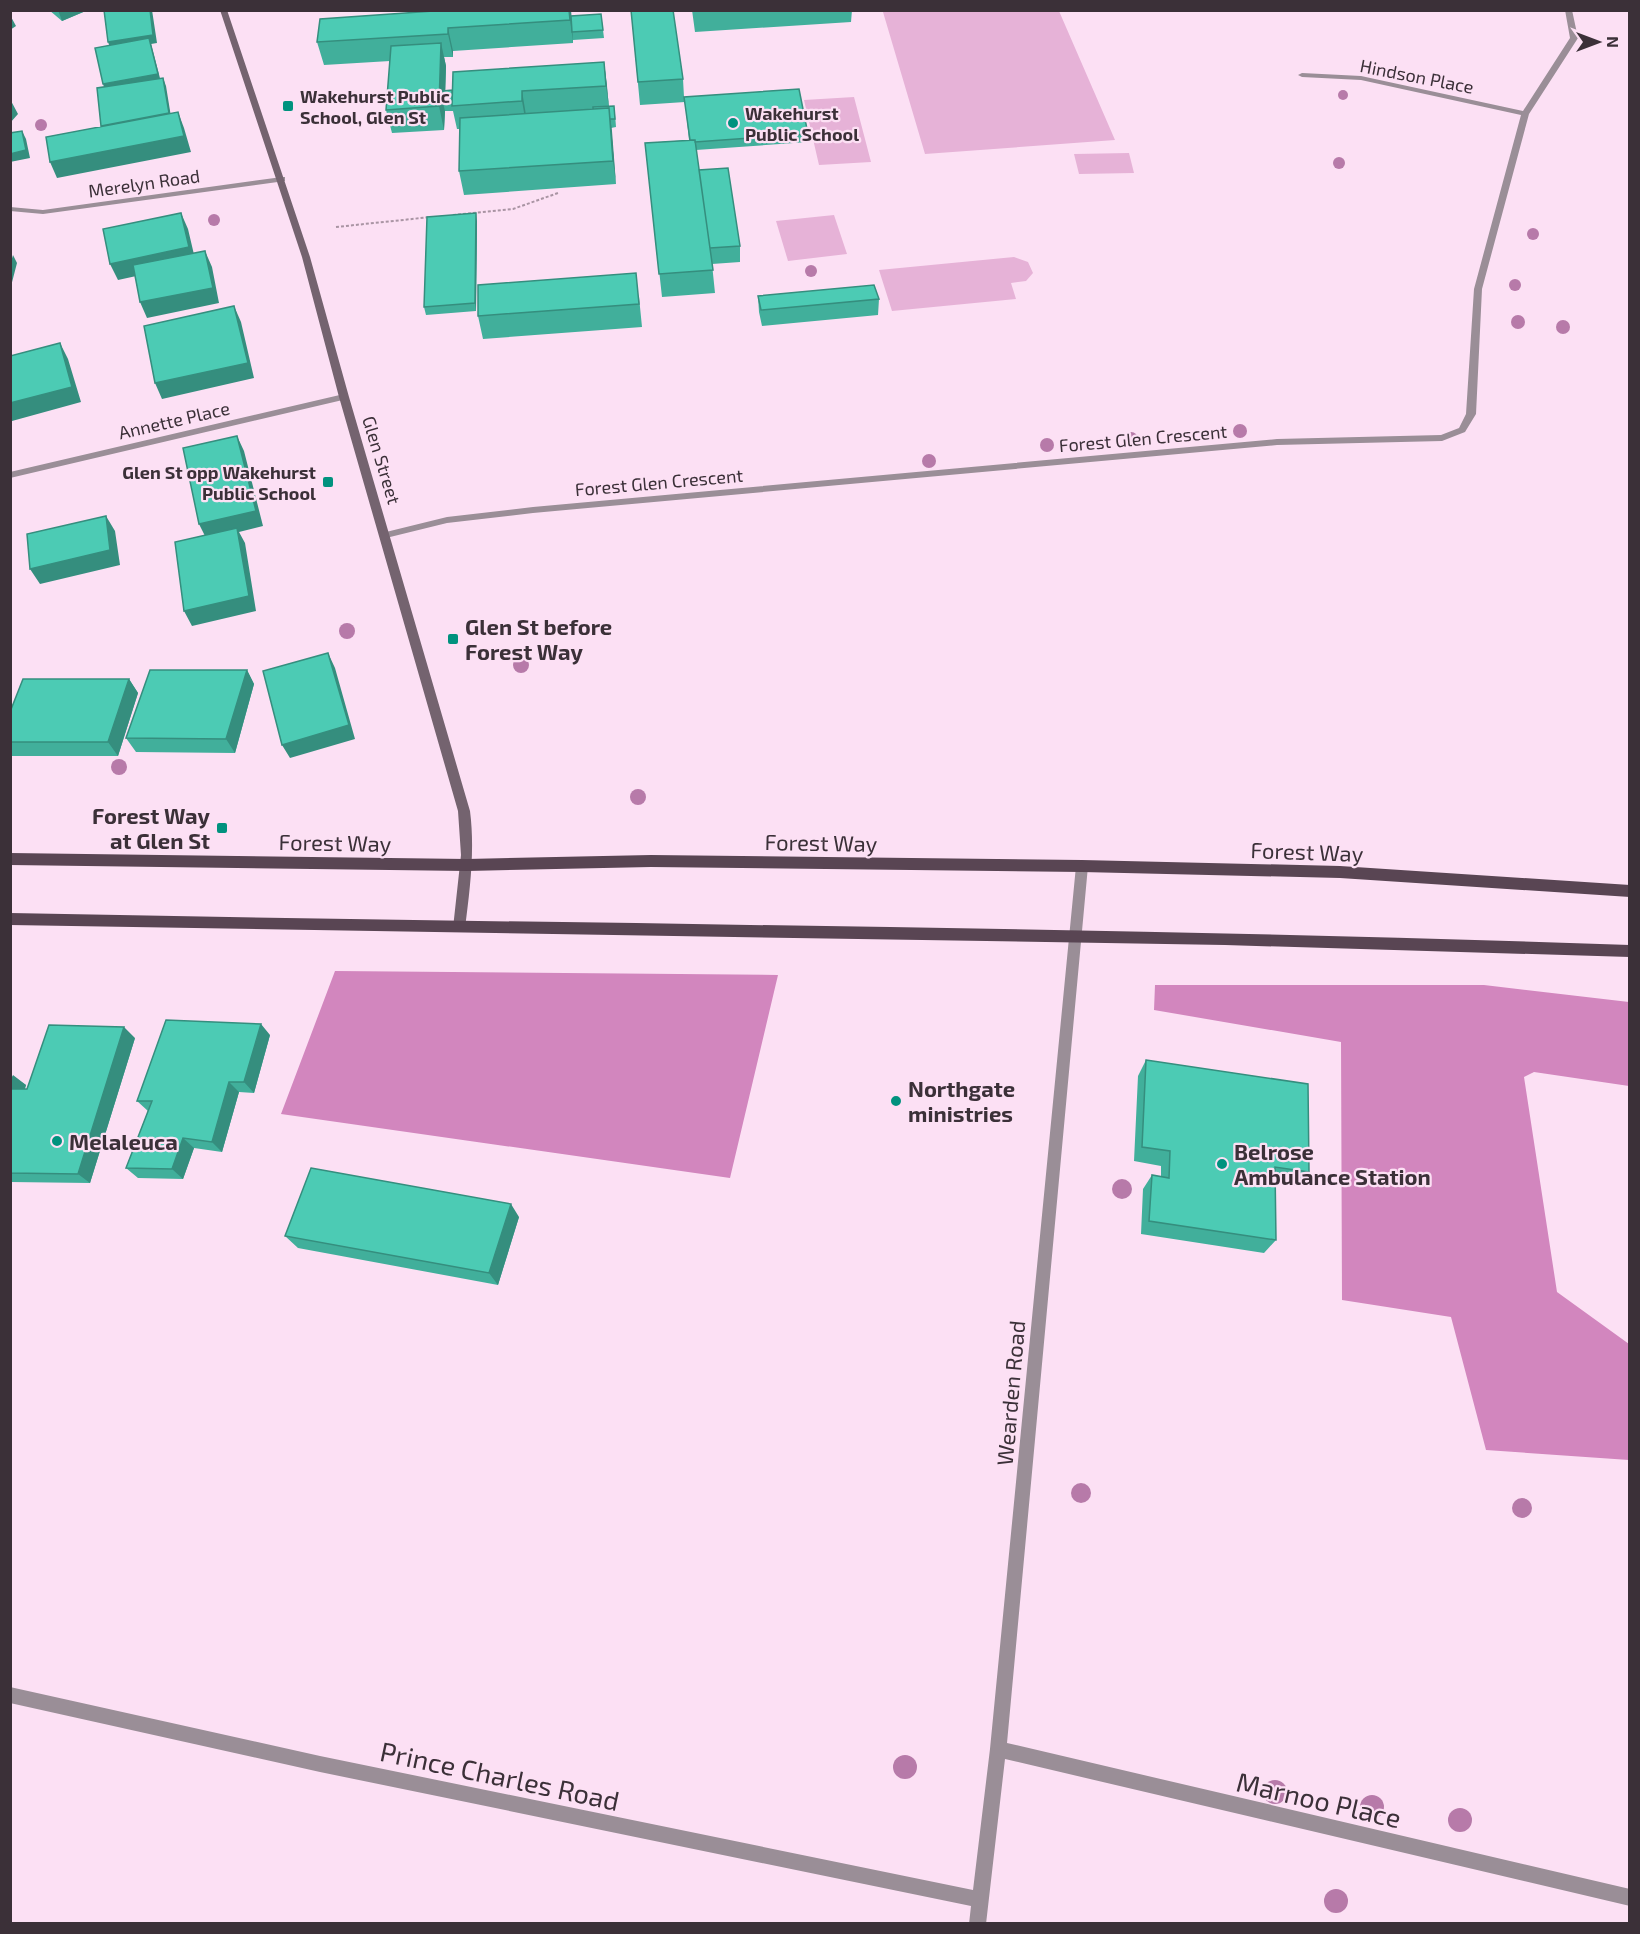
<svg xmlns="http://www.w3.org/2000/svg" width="1640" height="1934" viewBox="0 0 1640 1934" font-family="'Exo 2',sans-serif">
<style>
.green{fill:#e6b2d7}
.forest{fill:#d286be}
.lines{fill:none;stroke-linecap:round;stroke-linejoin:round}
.path{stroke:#a994a3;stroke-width:2;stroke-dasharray:3 2;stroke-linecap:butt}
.street{fill:#9a8e97;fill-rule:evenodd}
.secondary{fill:#74636f;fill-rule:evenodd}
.primary{fill:#594553;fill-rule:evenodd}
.tree{fill:#b77aa9}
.wall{fill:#41af9b}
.shaded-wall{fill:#358e7e}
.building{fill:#4ccbb4;stroke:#358e7e;stroke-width:1.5}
.poi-dot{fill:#00927e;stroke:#fce0f4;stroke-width:2}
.labels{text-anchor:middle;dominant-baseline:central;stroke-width:4.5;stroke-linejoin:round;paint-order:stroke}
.far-street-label{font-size:18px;fill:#3b3038;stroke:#fce0f4}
.far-poi-label{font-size:18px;font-weight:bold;fill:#3b3038;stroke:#fce0f4;text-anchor:start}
.poi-label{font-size:22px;font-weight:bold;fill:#3b3038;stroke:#fce0f4;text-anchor:start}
.street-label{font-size:22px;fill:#3b3038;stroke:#fce0f4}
.near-street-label{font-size:27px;fill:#3b3038;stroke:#fce0f4}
</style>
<rect width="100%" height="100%" fill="#fce0f4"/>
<path class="green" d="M 907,11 L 1059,11 L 1115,140 L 925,154 L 883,12 Z
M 854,97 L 871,162 L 819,165 L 804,100 Z
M 1129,153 L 1134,173 L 1079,174 L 1074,154 Z
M 834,215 L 847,254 L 788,261 L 776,221 Z
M 1014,257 L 1028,262 L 1033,273 L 1026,281 L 1011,283 L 1016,299 L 892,311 L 879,270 Z"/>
<path class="forest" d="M 335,971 L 778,975 L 730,1178 L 281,1114 Z
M 1155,985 L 1484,985 L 1629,1002 L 1629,1086 L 1534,1072 L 1524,1077 L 1557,1292 L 1629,1344 L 1629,1460 L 1486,1450 L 1451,1317 L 1342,1300 L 1341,1042 L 1154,1010 Z"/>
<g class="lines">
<path class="path" d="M 453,215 L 513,209 L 558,193
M 336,227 L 431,217"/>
<path class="street" d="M 1565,10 L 1572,10 L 1578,38 L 1529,114 L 1482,289 L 1476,414 L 1465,432 L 1442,441 L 1277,445 L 533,513 L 447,523 L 386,538 L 381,535 L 386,532 L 447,517 L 533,507 L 1277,439 L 1441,435 L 1459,428 L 1466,414 L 1474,289 L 1521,115 L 1361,80 L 1302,77 L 1298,75 L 1302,73 L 1361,76 L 1523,111 L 1570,38 Z
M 282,177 L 285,177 L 285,181 L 43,214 L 10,211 L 10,207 L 43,210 Z
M 344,394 L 347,395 L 347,399 L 10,478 L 10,472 Z
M 1082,861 L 1086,863 L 1088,866 L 1007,1743 L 1630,1889 L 1630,1906 L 1005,1759 L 986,1924 L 969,1924 L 971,1906 L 320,1772 L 10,1703 L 10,1687 L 320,1756 L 973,1890 L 990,1749 L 1076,866 L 1078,863 Z"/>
<path class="secondary" d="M 220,10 L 227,10 L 310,257 L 349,397 L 470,811 C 475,850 470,889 465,928 L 463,932 L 455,932 L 453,928 L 461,855 L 458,811 L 339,397 L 302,257 Z"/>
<path class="primary" d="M 10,853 L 467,859 L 651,855 L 1082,860 L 1340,866 L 1630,885 L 1630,897 L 1340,878 L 1082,872 L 651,867 L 467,871 L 10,865 Z
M 10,913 C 550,924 1090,926 1630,945 L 1630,957 L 1225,945 L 10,925 Z"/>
</g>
<g class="tree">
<circle cx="1343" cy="95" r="5"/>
<circle cx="41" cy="125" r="6"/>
<circle cx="1339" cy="163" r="6"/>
<circle cx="214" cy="220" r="6"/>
<circle cx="1533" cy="234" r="6"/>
<circle cx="811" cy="271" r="6"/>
<circle cx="1515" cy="285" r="6"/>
<circle cx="1518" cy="322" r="7"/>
<circle cx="1563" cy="327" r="7"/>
<circle cx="1240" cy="431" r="7"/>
<circle cx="1131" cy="439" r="7"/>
<circle cx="1047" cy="445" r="7"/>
<circle cx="929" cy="461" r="7"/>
<circle cx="347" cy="631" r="8"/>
<circle cx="521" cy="665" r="8"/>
<circle cx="119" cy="767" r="8"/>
<circle cx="638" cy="797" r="8"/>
<circle cx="1122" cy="1189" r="10"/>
<circle cx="1081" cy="1493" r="10"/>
<circle cx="1522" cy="1508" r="10"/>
<circle cx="905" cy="1767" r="12"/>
<circle cx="1275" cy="1792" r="12"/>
<circle cx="1372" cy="1807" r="12"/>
<circle cx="1460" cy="1820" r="12"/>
<circle cx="1336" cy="1901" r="12"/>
</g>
<path class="wall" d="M 49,10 L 88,10 L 62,21 Z
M 571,10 L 571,16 L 601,14 L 604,38 L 573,40 L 573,37 L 573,43 L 453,51 L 453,57 L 444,57 L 446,66 L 445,91 L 604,62 L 609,106 L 615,114 L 616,127 L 611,128 L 616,184 L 464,195 L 459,171 L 460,129 L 457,129 L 453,111 L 445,111 L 444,130 L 392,133 L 386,110 L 390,61 L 324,65 L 317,42 Z
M 631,10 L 683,79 L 684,97 L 808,134 L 808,142 L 696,150 L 699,170 L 740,246 L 740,262 L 712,264 L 715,293 L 662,297 L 645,143 L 689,140 L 685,102 L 640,105 Z
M 692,10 L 852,10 L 851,22 L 695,32 Z
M 477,221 L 476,311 L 426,315 L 424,307 Z
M 758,296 L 879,299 L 878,315 L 762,326 L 759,312 Z
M 639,297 L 642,327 L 483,339 L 478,316 Z
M 247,670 L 254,684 L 235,753 L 136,752 L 126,738 Z
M 129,679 L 138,693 L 118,756 L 11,756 L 10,712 Z
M 270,1035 L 254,1093 L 239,1092 L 222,1152 L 194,1148 L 183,1179 L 138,1178 L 126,1168 L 148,1111 L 137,1101 Z
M 135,1038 L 90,1183 L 10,1182 L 10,1075 L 26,1085 L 25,1089 L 27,1089 Z
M 1146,1060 L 1309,1172 L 1297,1186 L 1275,1183 L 1276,1240 L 1264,1253 L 1141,1234 L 1143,1189 L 1152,1175 L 1161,1177 L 1161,1166 L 1134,1161 L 1138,1076 Z
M 519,1217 L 498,1285 L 298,1248 L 285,1236 Z"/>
<path class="shaded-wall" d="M 58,10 L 88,10 L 62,21 Z
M 150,10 L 152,10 L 157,43 L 151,44 L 161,82 L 106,93 L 103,84 L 111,50 L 108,42 Z
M 569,10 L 571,10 L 572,21 L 573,43 Z
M 10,15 L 16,26 L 10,30 Z
M 448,28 L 453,51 L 453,57 L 448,34 Z
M 441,43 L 446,66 L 445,103 L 443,103 L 445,111 L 444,130 L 439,106 Z
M 604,62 L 607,86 L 609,109 L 606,86 Z
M 163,78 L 166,86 L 172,123 L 101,126 Z
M 522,91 L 526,115 L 526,124 L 522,101 Z
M 10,99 L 18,114 L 10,123 Z
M 609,108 L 612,131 L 616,184 L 613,161 Z
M 178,112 L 184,128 L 191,152 L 57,178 L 50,162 Z
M 22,131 L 26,139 L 30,158 L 10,162 L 10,154 Z
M 181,213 L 188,229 L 196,263 L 118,280 L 110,264 Z
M 476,213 L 477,221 L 476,311 L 475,303 Z
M 205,251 L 212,267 L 219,303 L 147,318 L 140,302 Z
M 13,255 L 17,263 L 10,290 L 10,265 Z
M 234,306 L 241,322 L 254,378 L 162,399 L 155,383 Z
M 60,343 L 68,359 L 81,402 L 12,421 L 10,418 L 10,403 Z
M 237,436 L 244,451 L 263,526 L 239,532 L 245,543 L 256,611 L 192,626 L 184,611 L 207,540 L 199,524 Z
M 106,516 L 115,531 L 120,565 L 40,584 L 30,569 Z
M 328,653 L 335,668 L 355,739 L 290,758 L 282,745 Z
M 247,670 L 254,684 L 235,753 L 226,739 Z
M 129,679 L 138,693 L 118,756 L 108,742 Z
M 261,1024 L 270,1035 L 254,1093 L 244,1082 Z
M 124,1027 L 135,1038 L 90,1183 L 78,1174 Z
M 13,1075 L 26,1085 L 21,1099 L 10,1091 L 10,1081 Z
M 229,1082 L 239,1092 L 222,1152 L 212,1142 Z
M 183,1138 L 194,1148 L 183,1179 L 172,1169 Z
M 511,1204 L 519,1217 L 498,1285 L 489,1273 Z"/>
<path class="building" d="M 104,10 L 150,10 L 153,35 L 108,42 Z
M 448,10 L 569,10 L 570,20 L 448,28 L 448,34 L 317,42 L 320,19 Z
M 631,10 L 673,10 L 683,79 L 638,82 Z
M 601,14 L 603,30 L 572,32 L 571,16 Z
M 149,38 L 158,74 L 103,84 L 95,48 Z
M 441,43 L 439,106 L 386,110 L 391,46 Z
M 604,62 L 606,86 L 522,91 L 522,101 L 452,106 L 453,72 Z
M 163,78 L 169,113 L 101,126 L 97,88 Z
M 799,89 L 808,134 L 695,142 L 695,140 L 690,140 L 684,97 Z
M 452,90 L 452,103 L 443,103 L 443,91 Z
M 614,106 L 615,119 L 610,119 L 609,108 L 593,109 L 593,107 Z
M 609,108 L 613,161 L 459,171 L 460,118 Z
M 178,112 L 184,136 L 50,162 L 46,137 Z
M 22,131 L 26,150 L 10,154 L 10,133 Z
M 695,140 L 713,270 L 659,274 L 645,143 Z
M 728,168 L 740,246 L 710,248 L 699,170 Z
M 181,213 L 189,247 L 110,264 L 103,229 Z
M 476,213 L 475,303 L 424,307 L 427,217 Z
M 205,251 L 213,288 L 140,302 L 133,265 Z
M 636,273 L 639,304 L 478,316 L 478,285 Z
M 874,285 L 879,299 L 761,310 L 758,296 Z
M 234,306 L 248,363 L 155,383 L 144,326 Z
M 60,343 L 72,387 L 10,403 L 10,356 Z
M 237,436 L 256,511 L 199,524 L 183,448 Z
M 106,516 L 110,550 L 30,569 L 27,534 Z
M 237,528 L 249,596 L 184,611 L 175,542 Z
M 328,653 L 349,725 L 282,745 L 263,671 Z
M 150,670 L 247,670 L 226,739 L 126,738 Z
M 23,679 L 129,679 L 108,742 L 10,742 L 10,712 Z
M 166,1020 L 261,1024 L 244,1082 L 229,1082 L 212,1142 L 183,1138 L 172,1169 L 126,1168 L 152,1101 L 137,1101 Z
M 49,1025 L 124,1027 L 78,1174 L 10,1173 L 10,1089 L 27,1089 Z
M 1146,1060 L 1308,1084 L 1309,1172 L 1275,1167 L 1276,1240 L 1149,1221 L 1152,1175 L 1169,1178 L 1170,1151 L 1142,1147 Z
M 311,1168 L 511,1204 L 489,1273 L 285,1236 Z"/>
<g class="poi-dot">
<rect x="282" y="100" width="12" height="12" rx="3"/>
<circle cx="733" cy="123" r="6"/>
<rect x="322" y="476" width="12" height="12" rx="3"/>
<rect x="447" y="633" width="12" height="12" rx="3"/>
<rect x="216" y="822" width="12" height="12" rx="3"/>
<circle cx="896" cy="1101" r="6"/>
<circle cx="57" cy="1141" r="6"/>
<circle cx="1222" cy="1164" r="6"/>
</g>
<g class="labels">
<g class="far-street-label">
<text transform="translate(1417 76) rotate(11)">Hindson Place</text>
<text transform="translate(144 183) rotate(-8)">Merelyn Road</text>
<text transform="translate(174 420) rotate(-13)">Annette Place</text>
<text transform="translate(1143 438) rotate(-5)">Forest Glen Crescent</text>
<text transform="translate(382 460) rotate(73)">Glen Street</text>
<text transform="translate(659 482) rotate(-5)">Forest Glen Crescent</text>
</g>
<g class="far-poi-label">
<text x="300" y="96">Wakehurst Public<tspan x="300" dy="21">School, Glen St</tspan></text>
<text x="745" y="113">Wakehurst<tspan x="745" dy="21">Public School</tspan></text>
<text x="316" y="472" text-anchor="end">Glen St opp Wakehurst<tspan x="316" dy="21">Public School</tspan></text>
</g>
<g class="poi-label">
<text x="465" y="626">Glen St before<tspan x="465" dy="25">Forest Way</tspan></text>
<text x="210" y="815" text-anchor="end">Forest Way<tspan x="210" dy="25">at Glen St</tspan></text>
<text x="908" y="1088">Northgate<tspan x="908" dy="25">ministries</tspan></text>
<text x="69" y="1141">Melaleuca</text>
<text x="1234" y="1151">Belrose<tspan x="1234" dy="25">Ambulance Station</tspan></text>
</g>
<g class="street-label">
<text transform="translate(335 842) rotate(1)">Forest Way</text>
<text transform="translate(821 842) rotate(1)">Forest Way</text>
<text transform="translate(1307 851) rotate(2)">Forest Way</text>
<text transform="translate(1010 1393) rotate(-85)">Wearden Road</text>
</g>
<g class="near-street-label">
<text transform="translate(500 1775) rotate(12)">Prince Charles Road</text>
<text transform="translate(1319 1799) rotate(13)">Marnoo Place</text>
</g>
</g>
<rect width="1640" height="1934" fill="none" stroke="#3b3038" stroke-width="24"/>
<g transform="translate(1598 42) rotate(90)" stroke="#fce0f4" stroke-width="4.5" paint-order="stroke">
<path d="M0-4.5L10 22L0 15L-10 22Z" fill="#3b3038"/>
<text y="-9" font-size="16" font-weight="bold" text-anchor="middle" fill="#3b3038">N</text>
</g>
</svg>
